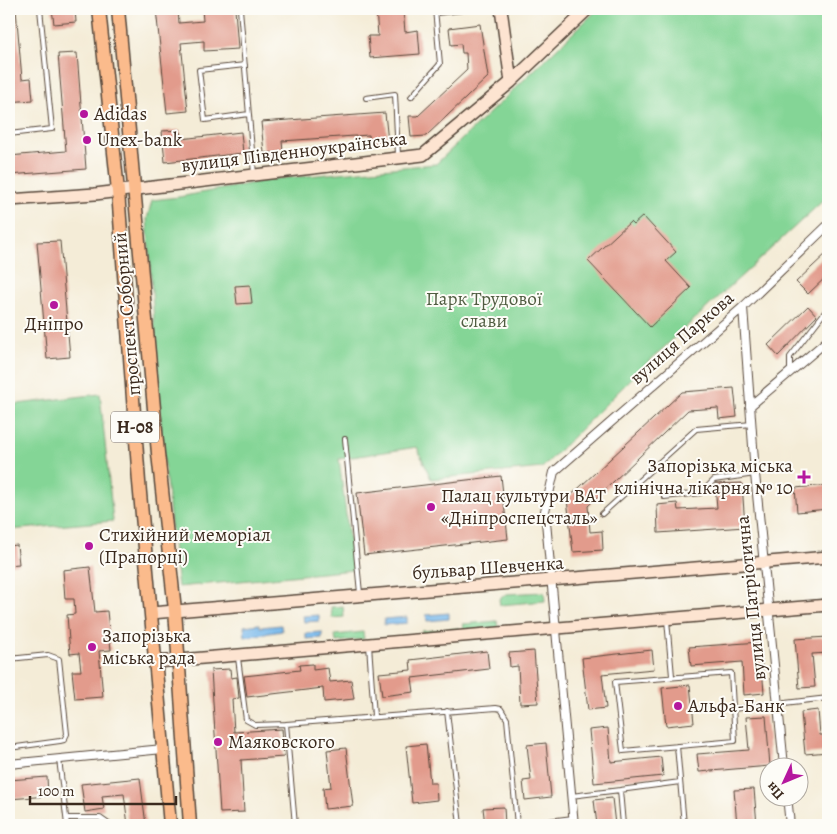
<svg xmlns="http://www.w3.org/2000/svg" width="837" height="834" viewBox="0 0 837 834" font-family="Alegreya,serif">
<style>
.green{fill:#84d596;stroke:#60805a}
.water{fill:#77b8eb;stroke:#597184}
.building{fill:#e29b8c}
.lines{fill:none;stroke-linecap:round;stroke-linejoin:round}
.lane-casing{stroke:#57473a;stroke-width:6}
.street-casing{stroke:#57473a;stroke-width:10}
.secondary-casing{stroke:#57473a;stroke-width:14}
.primary-casing{stroke:#57473a;stroke-width:15}
.lane{stroke:#fff;stroke-width:4}
.street{stroke:#fff;stroke-width:8}
.secondary{stroke:#fde4d1;stroke-width:11}
.primary{stroke:#fbbb8c;stroke-width:12}
.poi-dot{fill:#b5179e;stroke:#fdfcf7;stroke-width:2}
.labels{text-anchor:middle;dominant-baseline:central;stroke-width:4;stroke-linejoin:round;paint-order:stroke}
.shield{fill:#fdfcf7;stroke:#75695f;stroke-width:1}
.shield-label{font-size:18px;font-weight:bold;fill:#3b2a1e}
.poi-label{font-size:19px;fill:#3b2a1e;stroke:#fdfcf7;text-anchor:start}
.street-label{font-size:19px;fill:#3b2a1e;stroke:#fdfcf7}
.park-label{font-size:19px;fill:#515d42;stroke:#fdfcf7}
</style>
<rect width="100%" height="100%" fill="#fdfcf7"/>
<filter id="ink" filterUnits="userSpaceOnUse"><feTurbulence type="fractalNoise" baseFrequency=".02" numOctaves="2"/><feDisplacementMap in="SourceGraphic" scale="10" xChannelSelector="R" yChannelSelector="G"/><feConvolveMatrix kernelMatrix="1 2 1 2 8 2 1 2 1" color-interpolation-filters="sRGB"/></filter>
<filter id="wash" filterUnits="userSpaceOnUse"><feTurbulence type="fractalNoise" baseFrequency=".0096" numOctaves="4" result="noise"/><feDisplacementMap in="SourceGraphic" scale="20" xChannelSelector="R" yChannelSelector="G"/><feGaussianBlur stdDeviation="1.12" result="paint"/><feColorMatrix in="noise" values="0 0 0 0 0 0 0 0 0 0 0 0 0 0 0 0 0 1.4 0 .05"/><feComposite in="paint" operator="in"/></filter>
<g filter="url(#wash)">
<rect width="100%" height="100%" fill="#f4ecd7"/>
<path class="green" d="M 598,9 L 828,9 L 828,196 L 645,365 L 542,468 L 431,479 L 417,447 L 339,459 L 353,570 L 178,587 L 163,452 L 147,219 L 152,200 L 179,197 L 275,179 L 436,164 Z
M 100,394 L 113,521 L 9,530 L 9,405 Z
M 544,592 L 545,601 L 500,605 L 499,599 L 506,594 Z
M 343,606 L 344,617 L 332,618 L 331,607 Z
M 497,621 L 498,628 L 464,630 L 463,624 Z
M 459,628 L 460,631 L 422,634 L 422,631 Z
M 363,632 L 364,639 L 336,642 L 335,635 Z"/>
<path class="water" d="M 449,613 L 449,619 L 427,621 L 426,615 Z
M 319,615 L 319,621 L 304,622 L 303,616 Z
M 407,617 L 407,623 L 384,625 L 384,619 Z
M 259,624 L 260,627 L 281,625 L 282,631 L 245,637 L 244,626 Z
M 322,632 L 322,638 L 306,639 L 306,633 Z"/>
<g id="blocks">
<path class="building" d="M 9,9 L 16,9 L 22,79 L 31,78 L 33,100 L 9,102 Z
M 52,9 L 75,9 L 76,22 L 54,24 Z
M 156,9 L 178,9 L 179,23 L 203,21 L 202,9 L 235,9 L 238,49 L 204,51 L 204,41 L 181,43 L 188,111 L 167,113 Z
M 376,9 L 403,9 L 405,32 L 418,30 L 420,54 L 370,58 L 368,36 L 378,36 Z
M 480,24 L 488,77 L 426,136 L 411,137 L 409,116 L 418,116 L 467,70 L 466,53 L 462,53 L 461,44 L 451,45 L 449,28 Z
M 77,53 L 86,169 L 9,175 L 9,156 L 66,151 L 58,54 Z
M 385,113 L 388,142 L 370,143 L 369,135 L 282,141 L 283,152 L 264,153 L 261,122 Z
M 180,130 L 181,139 L 241,132 L 243,153 L 165,162 L 162,131 Z
M 643,216 L 676,252 L 666,261 L 691,288 L 650,327 L 588,261 L 630,222 L 633,225 Z
M 60,241 L 70,357 L 47,359 L 37,242 Z
M 828,252 L 828,275 L 808,294 L 796,282 Z
M 250,285 L 252,303 L 237,304 L 235,286 Z
M 808,306 L 817,316 L 778,356 L 768,345 Z
M 734,388 L 737,417 L 719,419 L 718,408 L 688,410 L 588,506 L 590,532 L 602,531 L 603,550 L 573,552 L 567,499 L 682,392 Z
M 501,476 L 508,539 L 364,555 L 357,493 Z
M 742,483 L 745,527 L 658,533 L 657,505 L 677,503 L 678,510 L 717,508 L 715,484 Z
M 828,485 L 828,509 L 797,512 L 795,488 Z
M 17,545 L 19,564 L 9,565 L 9,546 Z
M 90,567 L 95,612 L 107,611 L 111,650 L 99,651 L 103,697 L 75,699 L 72,671 L 81,671 L 79,653 L 70,654 L 67,615 L 75,614 L 74,599 L 65,599 L 63,570 Z
M 828,637 L 828,653 L 812,654 L 815,687 L 799,688 L 795,639 Z
M 760,642 L 764,693 L 744,695 L 742,662 L 691,666 L 689,647 Z
M 652,650 L 654,669 L 602,674 L 606,708 L 588,710 L 582,658 Z
M 487,651 L 489,669 L 412,678 L 414,692 L 382,696 L 379,673 L 411,670 L 410,660 Z
M 534,651 L 538,703 L 520,704 L 518,666 L 510,667 L 509,653 Z
M 313,664 L 313,670 L 328,668 L 330,682 L 351,680 L 354,699 L 324,702 L 323,688 L 247,697 L 244,676 L 300,670 L 299,665 Z
M 230,669 L 231,678 L 237,677 L 239,698 L 232,699 L 234,732 L 282,729 L 284,757 L 241,760 L 244,812 L 220,813 L 211,670 Z
M 690,685 L 694,723 L 666,726 L 662,688 Z
M 818,710 L 820,735 L 828,735 L 828,752 L 805,754 L 801,712 Z
M 766,716 L 770,766 L 699,772 L 697,754 L 749,750 L 746,717 Z
M 608,728 L 611,762 L 661,757 L 663,776 L 594,783 L 589,730 Z
M 546,743 L 551,797 L 525,800 L 523,781 L 531,780 L 527,745 Z
M 426,744 L 430,783 L 436,783 L 437,800 L 412,803 L 406,746 Z
M 346,748 L 353,806 L 325,809 L 323,788 L 331,787 L 327,750 Z
M 47,777 L 48,796 L 9,799 L 9,780 Z
M 140,778 L 146,825 L 128,825 L 124,794 L 102,796 L 104,809 L 85,812 L 81,784 Z
M 754,789 L 757,825 L 737,825 L 734,790 Z
M 612,798 L 615,825 L 597,825 L 594,800 Z
M 504,807 L 505,825 L 485,825 L 483,808 Z"/>
</g>
</g>
<g filter="url(#ink)">
<use href="#blocks" fill-opacity="0" stroke="#57473a" stroke-width="1"/>
<g class="lines">
<g class="lane-casing">
<path id="lane" d="M 240,9 L 254,174
M 436,13 L 472,9
M 245,65 L 199,70 L 205,120 L 249,114
M 411,97 L 440,64 L 435,9
M 366,98 L 395,94 L 398,155
M 9,134 L 52,129 L 40,9
M 790,373 L 790,357 L 828,308
M 345,439 L 360,593
M 664,497 L 701,493 L 714,480 L 755,474
M 602,514 L 696,429 L 752,424
M 667,620 L 672,676
M 369,645 L 374,716
M 238,658 L 246,720 L 255,725 L 286,724 L 295,825
M 9,659 L 48,655 L 59,659 L 67,734 L 64,740 L 60,741 L 9,748
M 731,673 L 735,741 L 623,751 L 615,682 Z
M 733,709 L 828,698
M 447,711 L 460,825
M 286,724 L 496,708 L 501,709 L 507,719 L 517,825
M 677,746 L 684,825
M 59,759 L 67,825
M 620,790 L 680,782
M 571,796 L 620,790 L 623,825
M 67,818 L 100,818 L 110,825
M 517,825 L 573,818"/>
</g>
<g class="street-casing">
<path id="street" d="M 743,307 L 755,474 L 784,766
M 750,406 L 828,340
M 9,764 L 163,749
M 787,796 L 790,825
M 574,825 L 545,511 L 554,472 L 743,307 L 828,225"/>
</g>
<g class="secondary-casing">
<path id="secondary" d="M 501,9 L 511,82
M 9,200 L 95,194 L 423,155 L 511,82 L 588,9
M 151,613 L 828,557
M 156,662 L 828,605"/>
</g>
<g class="primary-casing">
<path id="primary" d="M 99,9 L 118,191 L 139,482 L 170,825
M 118,9 L 158,453 L 175,610 L 190,825"/>
</g>
<use href="#lane" class="lane"/>
<use href="#street" class="street"/>
<use href="#secondary" class="secondary"/>
<use href="#primary" class="primary"/>
</g>
</g>
<g class="poi-dot">
<circle cx="84" cy="114" r="5"/>
<circle cx="87" cy="140" r="5"/>
<circle cx="54" cy="305" r="5"/>
<path d="M801.5 469.5h5v5h5v5h-5v5h-5v-5h-5v-5h5z"/>
<circle cx="431" cy="507" r="5"/>
<circle cx="89" cy="546" r="5"/>
<circle cx="92" cy="647" r="5"/>
<circle cx="678" cy="706" r="5"/>
<circle cx="218" cy="742" r="5"/>
</g>
<g class="labels">
<rect class="shield" x="111" y="411.5" width="48" height="31" rx="4"/>
<g class="shield-label">
<text x="135" y="427">Н-08</text>
</g>
<g class="poi-label">
<text x="94" y="114">Adidas</text>
<text x="97" y="140">Unex-bank</text>
<text x="54" y="324" text-anchor="middle">Дніпро</text>
<text x="793" y="466" text-anchor="end">Запорізька міська<tspan x="793" dy="22">клінічна лікарня № 10</tspan></text>
<text x="441" y="496">Палац культури ВАТ<tspan x="441" dy="22">«Дніпроспецсталь»</tspan></text>
<text x="99" y="535">Стихійний меморіал<tspan x="99" dy="22">(Прапорці)</tspan></text>
<text x="102" y="636">Запорізька<tspan x="102" dy="22">міська рада</tspan></text>
<text x="688" y="706">Альфа-Банк</text>
<text x="228" y="742">Маяковского</text>
</g>
<g class="street-label">
<text transform="translate(294 152) rotate(-7)">вулиця Південноукраїнська</text>
<text transform="translate(127 314) rotate(-95)">проспект Соборний</text>
<text transform="translate(682 338) rotate(-41)">вулиця Паркова</text>
<text transform="translate(488 568) rotate(-4)">бульвар Шевченка</text>
<text transform="translate(751 598) rotate(-96)">вулиця Патріотична</text>
</g>
<g class="park-label">
<text x="484" y="299">Парк Трудової<tspan x="484" dy="22">слави</tspan></text>
</g>
</g>
<rect width="837" height="834" fill="none" stroke="#fdfcf7" stroke-width="30"/>
<g transform="translate(784 782) rotate(226)"><circle r="24" fill="#fdfcf7" stroke="#afa8a0"/>
<path d="M0-4L9 19L0 12L-9 19Z" fill="#b5179e"/>
<text y="-8" font-size="14" font-weight="bold" text-anchor="middle" fill="#3b2a1e">Пн</text>
</g>
<path d="M30 796v8h146v-8" fill="none" stroke="#3b2a1e" stroke-width="2.5"/>
<text x="38" y="796" font-size="15" fill="#3b2a1e" stroke="#fdfcf7" stroke-width="4" paint-order="stroke">100 m</text>
</svg>
